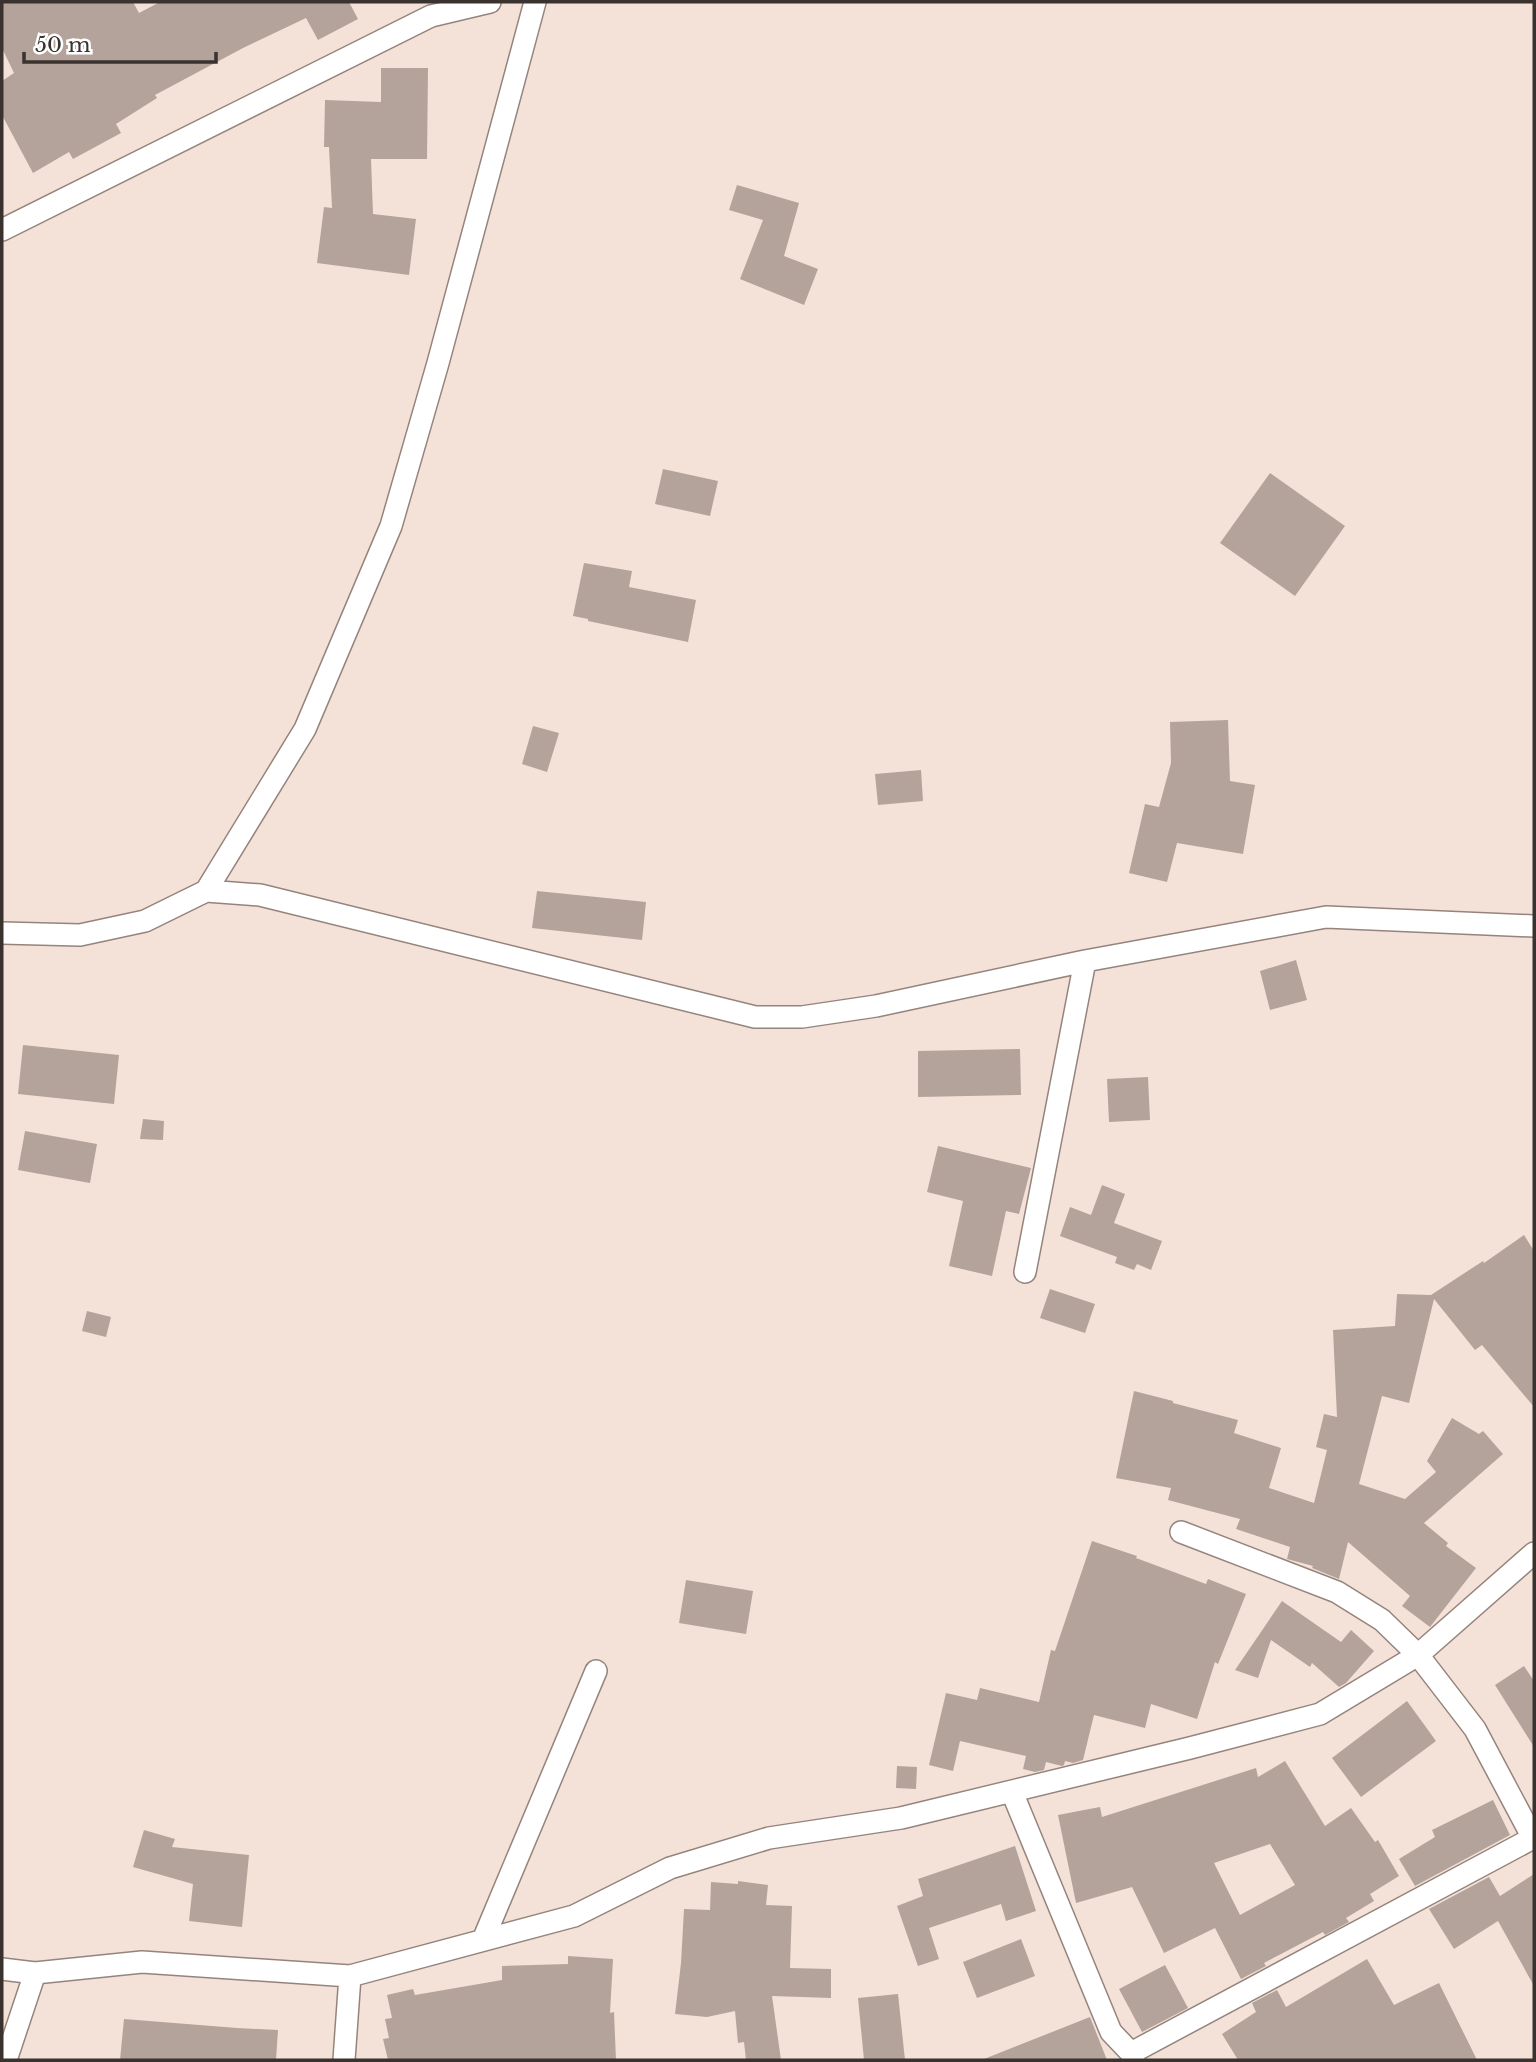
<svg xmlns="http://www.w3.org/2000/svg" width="1536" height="2062" viewBox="0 0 1536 2062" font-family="'Libre Baskerville',serif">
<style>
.building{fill:#b4a39b;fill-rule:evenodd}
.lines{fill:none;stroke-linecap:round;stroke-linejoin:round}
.street-casing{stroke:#95847c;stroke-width:24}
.street{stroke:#fff;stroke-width:21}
</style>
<rect width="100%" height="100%" fill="#f4e2d9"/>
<path class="building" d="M 2,2 L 133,2 L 139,13 L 160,2 L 349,2 L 358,19 L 318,40 L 306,18 L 243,48 L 155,95 L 157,98 L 116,124 L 121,133 L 73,159 L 69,152 L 33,173 L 2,115 L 2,81 L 14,73 L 2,48 Z
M 381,68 L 428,68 L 427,159 L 371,159 L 373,214 L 416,219 L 409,275 L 317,263 L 324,207 L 332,208 L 329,147 L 324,147 L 325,100 L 381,102 Z
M 737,185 L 799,203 L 784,256 L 818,269 L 804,305 L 740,279 L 763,220 L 729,210 Z
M 663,469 L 718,481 L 710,516 L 655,504 Z
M 1270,473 L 1345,526 L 1295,596 L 1220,543 Z
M 584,563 L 632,571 L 629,587 L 696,600 L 688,642 L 588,621 L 588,619 L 573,616 Z
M 1228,720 L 1230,781 L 1255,785 L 1243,854 L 1177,843 L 1167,882 L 1129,873 L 1145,804 L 1159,807 L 1171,763 L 1170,722 Z
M 533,726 L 559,733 L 547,772 L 522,764 Z
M 921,770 L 923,801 L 878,805 L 875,774 Z
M 537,891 L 646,902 L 642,940 L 532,928 Z
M 1296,960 L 1307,1000 L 1270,1010 L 1260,971 Z
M 23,1045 L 119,1055 L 114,1104 L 18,1094 Z
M 1020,1049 L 1021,1095 L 918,1097 L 918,1051 Z
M 1148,1077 L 1150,1120 L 1109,1122 L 1107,1079 Z
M 143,1119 L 164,1121 L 163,1140 L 140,1139 Z
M 25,1131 L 97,1144 L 90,1183 L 18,1170 Z
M 938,1146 L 1031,1168 L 1019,1214 L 1006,1211 L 992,1276 L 949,1266 L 963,1201 L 927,1192 Z
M 1102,1185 L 1125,1194 L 1114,1223 L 1162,1241 L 1151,1270 L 1137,1264 L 1134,1270 L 1115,1263 L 1117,1257 L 1060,1236 L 1070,1207 L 1091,1215 Z
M 1524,1235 L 1534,1251 L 1534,1407 L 1482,1345 L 1475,1350 L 1434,1299 L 1409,1403 L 1382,1396 L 1359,1484 L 1405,1499 L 1436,1472 L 1427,1461 L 1452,1418 L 1479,1434 L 1483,1431 L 1503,1454 L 1424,1523 L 1448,1543 L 1446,1546 L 1476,1568 L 1430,1627 L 1402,1606 L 1410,1596 L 1348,1542 L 1339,1579 L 1312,1568 L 1313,1566 L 1287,1559 L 1290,1547 L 1236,1529 L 1240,1519 L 1168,1500 L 1171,1488 L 1116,1478 L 1134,1391 L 1173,1401 L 1173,1403 L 1238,1420 L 1234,1433 L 1281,1448 L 1269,1488 L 1314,1503 L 1327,1450 L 1316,1447 L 1324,1414 L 1337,1417 L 1333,1330 L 1395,1326 L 1397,1294 L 1431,1295 L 1483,1261 L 1484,1263 Z
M 1050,1289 L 1095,1304 L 1085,1333 L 1040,1318 Z
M 87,1311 L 111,1317 L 106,1337 L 82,1331 Z
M 1092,1541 L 1137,1556 L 1136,1558 L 1206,1584 L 1208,1579 L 1246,1594 L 1218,1664 L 1215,1662 L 1197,1719 L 1151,1704 L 1145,1728 L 1094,1715 L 1083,1760 L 1073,1763 L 1065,1761 L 1064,1765 L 1062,1766 L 1046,1762 L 1044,1770 L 1035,1772 L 1023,1769 L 1026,1756 L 960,1741 L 953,1771 L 929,1765 L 946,1693 L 977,1700 L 980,1688 L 1039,1702 L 1051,1650 L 1055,1651 Z
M 686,1580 L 753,1591 L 746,1634 L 679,1623 Z
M 1282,1601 L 1341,1642 L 1351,1630 L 1374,1651 L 1346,1683 L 1339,1687 L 1312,1663 L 1310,1667 L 1271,1640 L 1258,1678 L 1235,1670 Z
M 1524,1666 L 1534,1681 L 1534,1747 L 1495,1685 Z
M 1407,1701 L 1436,1741 L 1361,1797 L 1332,1758 Z
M 1285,1761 L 1325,1826 L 1351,1808 L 1375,1842 L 1378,1840 L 1399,1876 L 1370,1894 L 1374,1901 L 1346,1918 L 1349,1922 L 1325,1935 L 1323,1932 L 1264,1963 L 1266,1966 L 1241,1979 L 1215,1928 L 1164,1953 L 1132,1887 L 1076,1903 L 1058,1815 L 1100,1807 L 1102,1817 L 1256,1768 L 1258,1777 ZM 1270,1844 L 1295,1885 L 1240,1915 L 1214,1863 Z
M 897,1766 L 917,1767 L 916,1789 L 896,1788 Z
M 1493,1800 L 1510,1835 L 1415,1886 L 1399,1859 L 1435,1837 L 1432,1830 Z
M 144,1830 L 175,1839 L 172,1847 L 249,1855 L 242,1927 L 189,1921 L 193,1884 L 133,1867 Z
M 1015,1846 L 1036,1911 L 1006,1921 L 1001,1904 L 929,1928 L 939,1959 L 918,1966 L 897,1906 L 923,1896 L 918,1879 Z
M 1534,1874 L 1534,1986 L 1498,1921 L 1454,1949 L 1429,1909 L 1489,1877 L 1500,1896 Z
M 738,1881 L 768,1885 L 766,1905 L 792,1906 L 790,1968 L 831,1969 L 831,1998 L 772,1996 L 781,2060 L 746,2060 L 744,2042 L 738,2043 L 735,2011 L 707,2017 L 675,2014 L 681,1963 L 684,1909 L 710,1910 L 711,1882 L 738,1884 Z
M 1021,1939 L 1035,1976 L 977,1998 L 963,1962 Z
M 568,1956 L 613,1959 L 610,2013 L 614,2012 L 616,2060 L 388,2060 L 383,2039 L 389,2038 L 385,2019 L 392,2018 L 387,1995 L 413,1989 L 415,1995 L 502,1980 L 502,1966 L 568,1964 Z
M 1367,1959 L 1394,2005 L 1439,1983 L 1477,2060 L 1238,2060 L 1222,2034 L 1256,2012 L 1252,2003 L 1277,1990 L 1286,2007 Z
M 1165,1965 L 1188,2008 L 1142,2032 L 1119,1989 Z
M 898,1994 L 905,2060 L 864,2060 L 858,1998 Z
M 1090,2017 L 1107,2060 L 985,2060 L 984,2059 Z
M 124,2019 L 237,2028 L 278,2030 L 276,2060 L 120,2060 Z"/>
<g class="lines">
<g class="street-casing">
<path id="street" d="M 2,230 L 431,16 L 490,2
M 206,891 L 305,729 L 391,526 L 438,363 L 535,2
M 2,933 L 80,935 L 145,921 L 206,891 L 260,895 L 755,1017 L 802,1017 L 876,1006 L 1085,961 L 1326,917 L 1534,926
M 1025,1272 L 1085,961
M 1181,1532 L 1337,1592 L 1382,1620 L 1418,1655 L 1475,1729 L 1534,1840
M 1012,1792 L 1111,2032 L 1131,2053 L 1134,2060
M 483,1940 L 596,1671
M 2,1969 L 35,1973 L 6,2060
M 35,1973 L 142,1962 L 350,1976 L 574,1916 L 670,1868 L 769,1838 L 901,1818 L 1190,1748 L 1320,1714 L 1418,1655 L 1534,1553
M 1131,2053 L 1533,1838
M 344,2060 L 350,1976"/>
</g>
<use href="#street" class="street"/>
</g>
<rect width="1536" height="2062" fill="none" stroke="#39322f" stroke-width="7"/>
<path d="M24 52v10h192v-10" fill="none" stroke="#39322f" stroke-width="3.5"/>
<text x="35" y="52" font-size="21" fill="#39322f" stroke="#ffffff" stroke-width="5" paint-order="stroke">50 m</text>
</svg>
